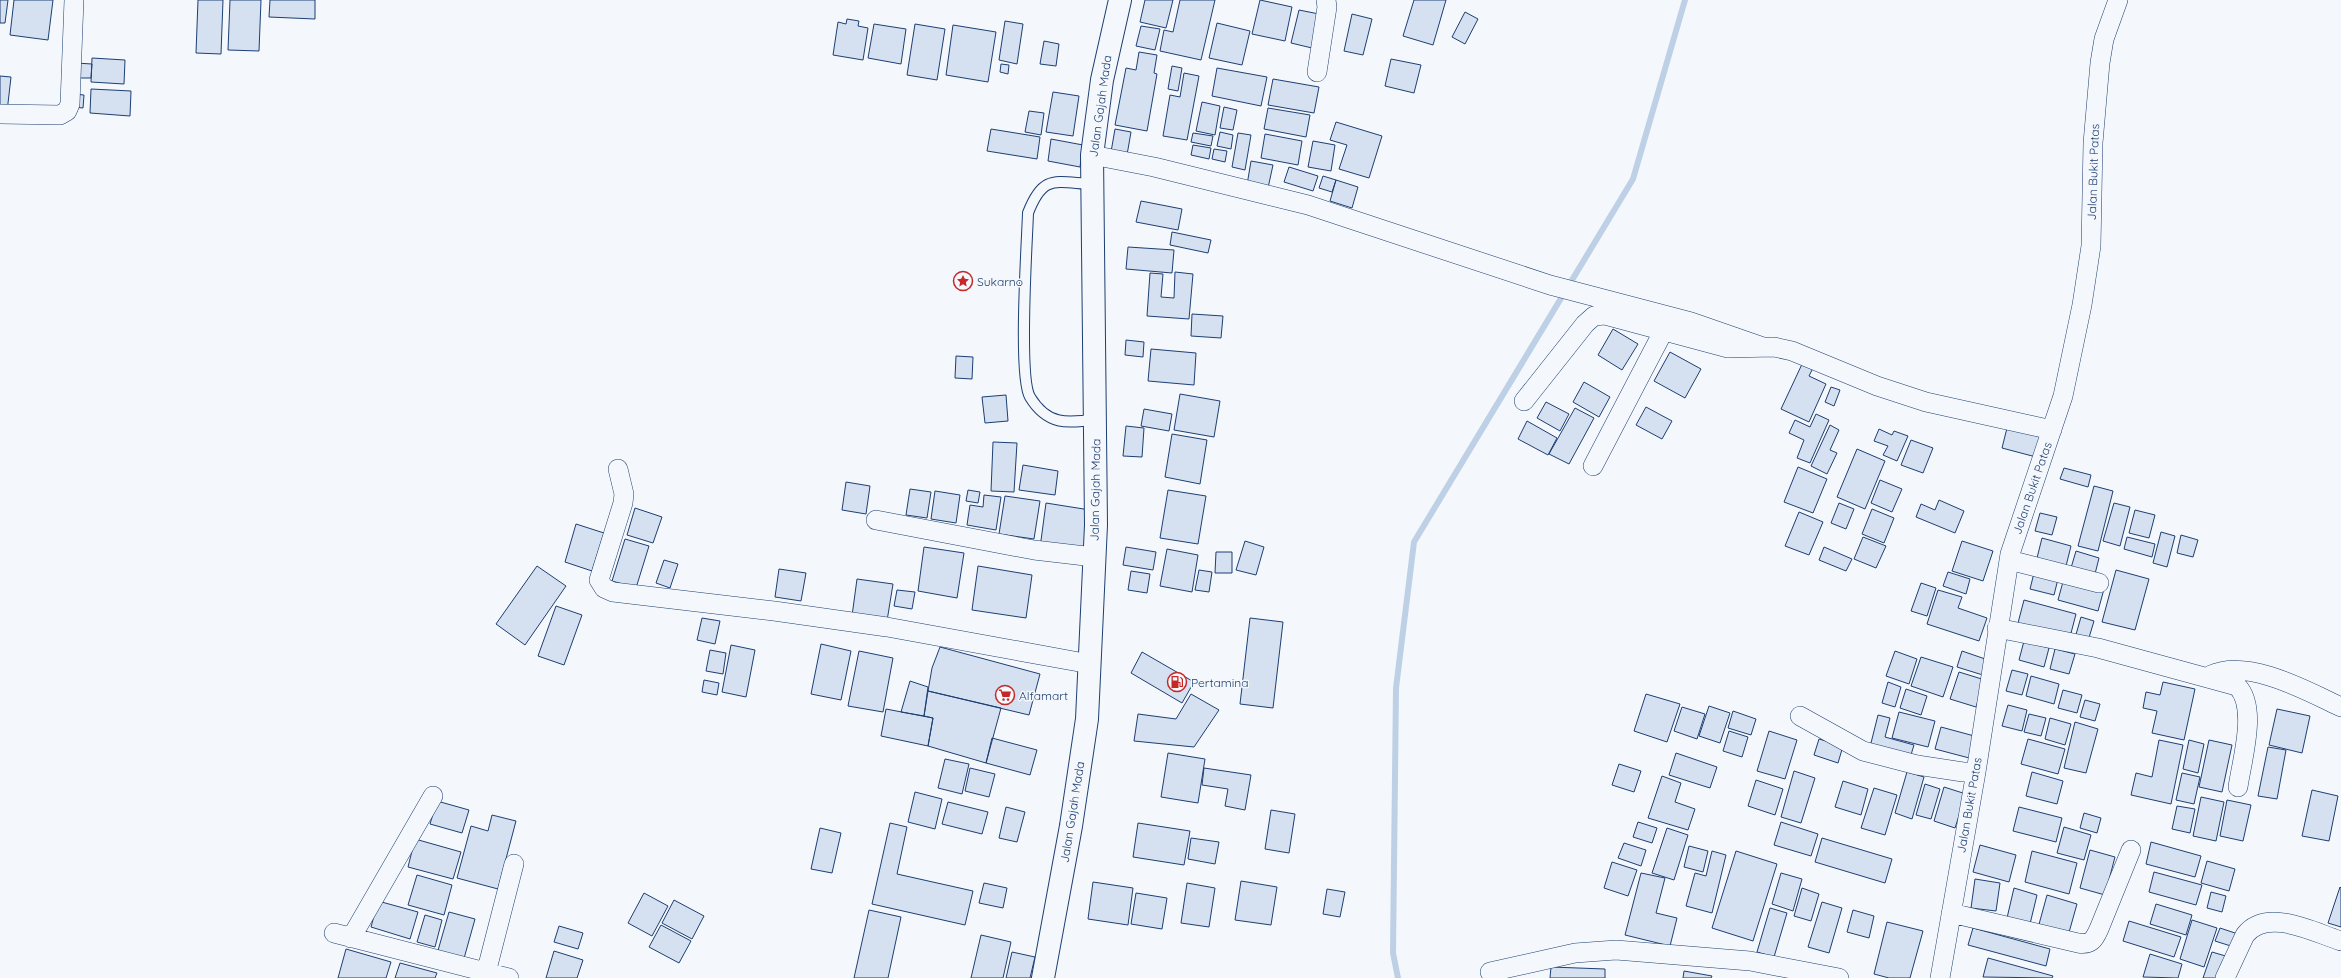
<svg xmlns="http://www.w3.org/2000/svg" width="2341" height="978" viewBox="0 0 2341 978" font-family="Quicksand,sans-serif">
<style>
.lines{fill:none;stroke-linecap:round;stroke-linejoin:round}
.stream{stroke:#bed0e5;stroke-width:6}
.building{fill:#d5e0f0;stroke:#1d3f73}
.lane-casing{stroke:#1d3f73;stroke-width:12}
.street-casing{stroke:#1d3f73;stroke-width:20}
.highway-casing{stroke:#1d3f73;stroke-width:24}
.lane{stroke:#f4f7fb;stroke-width:10}
.street{stroke:#f4f7fb;stroke-width:19}
.highway{stroke:#f4f7fb;stroke-width:22}
.labels{text-anchor:middle;dominant-baseline:central;stroke-width:3;stroke-linejoin:round;paint-order:stroke}
.street-label{font-size:12px;fill:#1d3f73;stroke:#f4f7fb}
.poi-label{font-size:12px;fill:#1d3f73;stroke:#f4f7fb;text-anchor:start}
</style>
<rect width="100%" height="100%" fill="#f4f7fb"/>
<g class="lines">
<path class="stream" d="M 1398,978 L 1393,953 L 1396,688 L 1414,542 L 1633,179 L 1685,0"/>
</g>
<path class="building" d="M 0,0 L 8,0 L 5,23 L 0,23 Z
M 14,0 L 53,0 L 48,40 L 10,35 Z
M 198,0 L 223,0 L 221,54 L 196,53 Z
M 230,0 L 261,0 L 259,51 L 228,50 Z
M 270,0 L 315,0 L 315,19 L 269,17 Z
M 1145,0 L 1173,0 L 1166,28 L 1140,22 Z
M 1180,0 L 1215,0 L 1201,60 L 1160,51 L 1164,30 L 1173,32 Z
M 1260,0 L 1292,7 L 1285,41 L 1252,34 Z
M 1414,0 L 1446,0 L 1433,45 L 1403,36 Z
M 1299,10 L 1319,14 L 1312,48 L 1291,43 Z
M 1465,12 L 1478,19 L 1465,44 L 1452,37 Z
M 1352,14 L 1372,19 L 1363,55 L 1344,51 Z
M 847,19 L 859,21 L 858,26 L 868,28 L 863,60 L 833,55 L 838,22 L 846,24 Z
M 1005,21 L 1023,24 L 1017,64 L 999,60 Z
M 1217,23 L 1250,31 L 1242,65 L 1209,58 Z
M 874,24 L 906,29 L 901,64 L 868,58 Z
M 915,24 L 945,29 L 937,80 L 907,75 Z
M 953,25 L 996,32 L 988,82 L 946,75 Z
M 1141,26 L 1160,29 L 1155,50 L 1136,46 Z
M 1044,41 L 1059,44 L 1056,66 L 1040,64 Z
M 1139,52 L 1157,55 L 1154,73 L 1157,74 L 1147,131 L 1115,125 L 1126,68 L 1136,70 Z
M 92,58 L 125,60 L 124,84 L 91,82 Z
M 1391,59 L 1421,65 L 1414,93 L 1385,86 Z
M 76,63 L 92,64 L 91,78 L 75,78 Z
M 1001,64 L 1009,65 L 1008,74 L 1000,72 Z
M 1172,66 L 1182,68 L 1178,91 L 1168,89 Z
M 1217,68 L 1267,77 L 1261,106 L 1212,96 Z
M 1184,73 L 1199,76 L 1187,140 L 1163,136 L 1170,95 L 1180,97 Z
M 0,76 L 11,77 L 7,112 L 0,111 Z
M 1273,79 L 1319,87 L 1314,113 L 1268,105 Z
M 91,89 L 131,91 L 130,116 L 90,113 Z
M 1053,92 L 1079,96 L 1073,136 L 1046,132 Z
M 73,94 L 84,95 L 83,108 L 73,107 Z
M 1202,102 L 1220,106 L 1215,135 L 1196,131 Z
M 1224,107 L 1237,110 L 1233,130 L 1220,128 Z
M 1268,108 L 1310,115 L 1306,137 L 1264,129 Z
M 1029,111 L 1044,113 L 1041,135 L 1025,132 Z
M 1336,122 L 1382,136 L 1369,178 L 1339,169 L 1347,145 L 1330,140 Z
M 991,129 L 1040,137 L 1037,159 L 987,151 Z
M 1115,129 L 1131,132 L 1127,155 L 1111,152 Z
M 1220,132 L 1233,135 L 1231,149 L 1217,146 Z
M 1193,133 L 1213,136 L 1211,146 L 1191,142 Z
M 1238,133 L 1251,135 L 1245,170 L 1232,167 Z
M 1265,134 L 1302,141 L 1298,165 L 1261,158 Z
M 1051,139 L 1083,145 L 1080,167 L 1048,161 Z
M 1313,141 L 1335,145 L 1331,171 L 1308,167 Z
M 1193,145 L 1211,148 L 1209,159 L 1191,155 Z
M 1214,149 L 1227,151 L 1225,162 L 1212,159 Z
M 1251,161 L 1273,165 L 1268,188 L 1247,185 Z
M 1289,167 L 1318,176 L 1313,191 L 1284,182 Z
M 1323,176 L 1336,180 L 1332,192 L 1319,188 Z
M 1336,180 L 1358,187 L 1352,208 L 1330,201 Z
M 1141,201 L 1182,209 L 1178,230 L 1136,222 Z
M 1172,232 L 1211,240 L 1208,253 L 1170,245 Z
M 1128,247 L 1174,250 L 1172,273 L 1126,269 Z
M 1175,272 L 1193,274 L 1189,319 L 1147,316 L 1150,273 L 1163,274 L 1161,297 L 1174,298 Z
M 1192,314 L 1223,316 L 1221,338 L 1191,336 Z
M 1613,329 L 1638,344 L 1622,370 L 1598,355 Z
M 1126,340 L 1144,342 L 1143,357 L 1125,355 Z
M 1151,349 L 1196,353 L 1194,385 L 1148,381 Z
M 1670,352 L 1701,369 L 1685,398 L 1654,381 Z
M 956,356 L 973,357 L 972,379 L 955,378 Z
M 1803,362 L 1814,366 L 1809,376 L 1826,384 L 1809,422 L 1781,409 Z
M 1584,382 L 1610,397 L 1599,417 L 1573,402 Z
M 1831,387 L 1840,390 L 1834,406 L 1825,402 Z
M 1180,394 L 1220,401 L 1214,437 L 1174,430 Z
M 1006,395 L 1008,421 L 985,423 L 982,397 Z
M 1546,402 L 1569,414 L 1560,431 L 1537,418 Z
M 1646,407 L 1672,421 L 1662,439 L 1636,425 Z
M 1575,408 L 1594,418 L 1569,464 L 1549,454 Z
M 1144,409 L 1172,414 L 1169,431 L 1141,426 Z
M 1816,414 L 1829,420 L 1810,463 L 1797,458 L 1804,440 L 1789,433 L 1795,420 L 1810,427 Z
M 1527,421 L 1557,438 L 1548,455 L 1518,439 Z
M 1830,425 L 1839,430 L 1830,450 L 1837,453 L 1827,474 L 1811,466 Z
M 1126,426 L 1144,428 L 1142,457 L 1123,456 Z
M 2007,428 L 2041,437 L 2036,457 L 2002,448 Z
M 1879,429 L 1892,435 L 1894,431 L 1908,436 L 1897,461 L 1883,455 L 1888,446 L 1874,441 Z
M 1172,434 L 1207,440 L 1200,484 L 1165,477 Z
M 1911,440 L 1933,448 L 1923,473 L 1901,465 Z
M 993,442 L 1017,443 L 1014,492 L 991,491 Z
M 1857,449 L 1885,461 L 1865,509 L 1837,497 Z
M 1023,465 L 1058,471 L 1055,495 L 1019,490 Z
M 1798,467 L 1827,479 L 1813,513 L 1784,502 Z
M 2064,468 L 2091,475 L 2088,487 L 2060,479 Z
M 1880,480 L 1902,489 L 1892,512 L 1871,503 Z
M 846,482 L 870,486 L 866,514 L 842,510 Z
M 2094,486 L 2113,491 L 2098,551 L 2078,546 Z
M 910,489 L 931,492 L 927,518 L 906,515 Z
M 968,490 L 980,492 L 978,503 L 966,501 Z
M 1168,490 L 1206,496 L 1198,544 L 1160,538 Z
M 935,491 L 960,495 L 956,523 L 931,519 Z
M 984,495 L 1001,497 L 996,530 L 967,525 L 970,505 L 983,507 Z
M 1005,496 L 1040,501 L 1034,539 L 999,534 Z
M 1939,500 L 1964,511 L 1955,533 L 1916,517 L 1921,504 L 1935,510 Z
M 1046,503 L 1090,510 L 1083,554 L 1040,548 Z
M 1839,503 L 1854,509 L 1846,529 L 1831,523 Z
M 2114,503 L 2130,507 L 2120,546 L 2103,541 Z
M 635,508 L 662,517 L 653,543 L 627,535 Z
M 1872,509 L 1894,518 L 1884,543 L 1862,534 Z
M 2135,510 L 2155,515 L 2149,538 L 2129,533 Z
M 1799,512 L 1823,522 L 1809,555 L 1785,546 Z
M 2040,513 L 2057,517 L 2052,535 L 2035,531 Z
M 576,524 L 604,533 L 592,571 L 565,562 Z
M 2161,532 L 2175,536 L 2167,567 L 2153,563 Z
M 2181,535 L 2198,540 L 2193,557 L 2177,553 Z
M 1863,537 L 1886,546 L 1876,568 L 1854,559 Z
M 2127,537 L 2155,544 L 2152,557 L 2124,549 Z
M 2042,538 L 2071,546 L 2066,566 L 2037,558 Z
M 625,539 L 649,546 L 636,588 L 612,581 Z
M 1245,541 L 1264,547 L 1256,575 L 1236,570 Z
M 1962,541 L 1993,551 L 1983,581 L 1952,571 Z
M 924,547 L 964,553 L 957,598 L 918,591 Z
M 1126,547 L 1156,552 L 1153,570 L 1123,565 Z
M 1824,547 L 1852,559 L 1846,571 L 1819,560 Z
M 1167,549 L 1198,555 L 1192,592 L 1160,586 Z
M 2076,551 L 2099,558 L 2095,574 L 2071,568 Z
M 1216,552 L 1232,552 L 1232,573 L 1215,573 Z
M 664,560 L 678,564 L 670,588 L 656,583 Z
M 537,566 L 566,586 L 525,645 L 496,624 Z
M 978,566 L 1032,575 L 1026,618 L 972,610 Z
M 779,569 L 806,573 L 801,601 L 775,597 Z
M 2035,569 L 2059,575 L 2054,595 L 2030,589 Z
M 1199,570 L 1212,572 L 1209,592 L 1195,590 Z
M 2116,570 L 2149,579 L 2135,630 L 2102,622 Z
M 1131,571 L 1150,574 L 1147,593 L 1128,590 Z
M 1948,572 L 1970,579 L 1966,594 L 1943,586 Z
M 2064,578 L 2104,589 L 2098,611 L 2058,600 Z
M 857,579 L 893,584 L 887,621 L 852,616 Z
M 1921,583 L 1936,588 L 1927,616 L 1911,611 Z
M 897,590 L 915,592 L 912,609 L 894,606 Z
M 1938,590 L 1962,597 L 1958,608 L 1987,618 L 1979,641 L 1927,624 Z
M 2024,600 L 2076,614 L 2070,637 L 2018,623 Z
M 556,606 L 582,615 L 564,665 L 538,656 Z
M 2081,617 L 2094,621 L 2088,641 L 2075,638 Z
M 702,618 L 720,621 L 715,644 L 697,640 Z
M 1250,618 L 1283,622 L 1273,708 L 1240,704 Z
M 2024,641 L 2049,648 L 2044,667 L 2019,660 Z
M 821,644 L 851,651 L 841,700 L 811,694 Z
M 731,645 L 755,650 L 746,697 L 722,692 Z
M 940,647 L 1040,674 L 1029,715 L 928,691 L 932,668 Z
M 2055,649 L 2075,654 L 2069,674 L 2050,669 Z
M 710,650 L 726,653 L 723,674 L 706,671 Z
M 859,651 L 893,658 L 883,712 L 848,706 Z
M 1895,651 L 1917,659 L 1909,684 L 1886,676 Z
M 1962,651 L 1991,661 L 1986,676 L 1957,667 Z
M 1142,652 L 1194,682 L 1182,703 L 1131,673 Z
M 1921,657 L 1953,667 L 1943,697 L 1911,686 Z
M 2012,670 L 2028,674 L 2022,695 L 2006,691 Z
M 1959,672 L 1985,680 L 1976,707 L 1950,699 Z
M 2031,676 L 2059,684 L 2054,704 L 2026,696 Z
M 704,680 L 719,683 L 717,695 L 702,692 Z
M 910,681 L 928,687 L 924,716 L 901,712 Z
M 1888,682 L 1901,687 L 1895,707 L 1882,703 Z
M 2163,682 L 2195,689 L 2184,740 L 2152,733 L 2157,711 L 2143,708 L 2146,692 L 2160,695 Z
M 1906,689 L 1927,696 L 1921,715 L 1900,708 Z
M 2063,690 L 2082,695 L 2077,713 L 2058,708 Z
M 928,691 L 1001,708 L 986,763 L 928,746 L 933,718 L 924,716 Z
M 1191,694 L 1219,710 L 1194,747 L 1134,741 L 1138,714 L 1176,719 Z
M 1646,694 L 1680,704 L 1667,742 L 1634,731 Z
M 2085,700 L 2100,704 L 2095,721 L 2080,717 Z
M 2008,705 L 2027,710 L 2022,731 L 2002,726 Z
M 1709,706 L 1730,713 L 1720,743 L 1699,736 Z
M 1682,707 L 1705,714 L 1697,739 L 1674,731 Z
M 886,709 L 933,718 L 928,746 L 881,736 Z
M 2277,709 L 2310,716 L 2302,753 L 2269,745 Z
M 1733,711 L 1756,719 L 1751,735 L 1728,728 Z
M 1899,712 L 1935,721 L 1928,747 L 1892,738 Z
M 2029,714 L 2046,718 L 2041,736 L 2024,732 Z
M 1878,715 L 1890,718 L 1885,737 L 1914,745 L 1910,758 L 1870,747 Z
M 2050,718 L 2071,724 L 2065,745 L 2045,739 Z
M 2075,722 L 2098,729 L 2086,773 L 2064,768 Z
M 1941,727 L 1978,737 L 1973,759 L 1935,749 Z
M 1729,731 L 1748,737 L 1742,757 L 1723,751 Z
M 1769,731 L 1797,740 L 1785,779 L 1757,771 Z
M 992,738 L 1037,750 L 1030,775 L 986,763 Z
M 1819,739 L 1843,746 L 1838,763 L 1814,755 Z
M 2028,739 L 2065,749 L 2058,774 L 2021,764 Z
M 2159,740 L 2183,745 L 2171,804 L 2131,795 L 2136,773 L 2152,777 Z
M 2189,740 L 2204,744 L 2198,773 L 2183,769 Z
M 2209,740 L 2232,745 L 2222,792 L 2199,787 Z
M 2268,747 L 2286,750 L 2277,799 L 2258,796 Z
M 1168,753 L 1205,759 L 1198,803 L 1161,797 Z
M 1676,753 L 1717,767 L 1710,788 L 1669,775 Z
M 945,759 L 969,764 L 962,794 L 938,788 Z
M 1619,764 L 1641,771 L 1634,792 L 1612,785 Z
M 970,768 L 995,774 L 989,797 L 965,791 Z
M 1204,768 L 1251,775 L 1245,810 L 1225,806 L 1228,789 L 1202,785 Z
M 1794,771 L 1815,778 L 1801,823 L 1781,817 Z
M 1907,772 L 1924,777 L 1912,819 L 1895,813 Z
M 2032,772 L 2063,781 L 2057,804 L 2026,796 Z
M 2182,773 L 2200,777 L 2194,804 L 2176,800 Z
M 1662,776 L 1681,783 L 1675,802 L 1695,809 L 1688,830 L 1648,818 Z
M 1756,780 L 1783,789 L 1775,815 L 1748,806 Z
M 1843,781 L 1868,789 L 1861,815 L 1835,807 Z
M 1925,784 L 1940,789 L 1931,819 L 1916,815 Z
M 1944,787 L 1966,794 L 1955,828 L 1934,821 Z
M 1874,788 L 1897,795 L 1885,835 L 1861,828 Z
M 2312,790 L 2338,796 L 2329,841 L 2302,836 Z
M 915,792 L 942,799 L 935,829 L 908,822 Z
M 2201,797 L 2224,802 L 2216,841 L 2193,836 Z
M 2227,800 L 2251,805 L 2243,841 L 2220,836 Z
M 437,801 L 469,810 L 462,833 L 430,824 Z
M 948,802 L 988,812 L 982,834 L 942,824 Z
M 2177,806 L 2195,809 L 2190,833 L 2172,829 Z
M 1006,807 L 1025,812 L 1017,842 L 999,838 Z
M 2019,807 L 2062,818 L 2056,842 L 2013,831 Z
M 1271,810 L 1295,814 L 1289,853 L 1265,849 Z
M 2084,813 L 2101,818 L 2097,833 L 2080,828 Z
M 492,815 L 516,821 L 498,889 L 457,878 L 471,826 L 488,831 Z
M 1638,822 L 1657,828 L 1652,843 L 1633,837 Z
M 1781,822 L 1818,834 L 1811,856 L 1774,845 Z
M 890,823 L 907,827 L 897,874 L 973,891 L 965,925 L 872,904 Z
M 1138,823 L 1190,831 L 1184,865 L 1133,857 Z
M 2064,827 L 2091,835 L 2084,860 L 2057,853 Z
M 820,828 L 841,833 L 832,873 L 811,869 Z
M 1667,828 L 1688,835 L 1674,880 L 1652,873 Z
M 1191,838 L 1219,842 L 1215,864 L 1188,859 Z
M 1822,838 L 1892,859 L 1885,883 L 1815,862 Z
M 415,839 L 461,852 L 453,879 L 408,867 Z
M 2151,842 L 2201,856 L 2195,877 L 2146,864 Z
M 1624,843 L 1646,850 L 1641,866 L 1618,858 Z
M 1980,845 L 2016,855 L 2009,882 L 1973,872 Z
M 1689,846 L 1708,851 L 1703,872 L 1684,867 Z
M 2090,850 L 2115,857 L 2105,895 L 2080,888 Z
M 1712,851 L 1726,855 L 1712,913 L 1686,906 L 1695,873 L 1706,876 Z
M 1736,851 L 1777,864 L 1753,941 L 1712,928 Z
M 2032,851 L 2077,863 L 2069,894 L 2025,882 Z
M 2207,861 L 2235,869 L 2229,891 L 2201,883 Z
M 1612,862 L 1637,870 L 1628,896 L 1604,888 Z
M 2154,872 L 2202,885 L 2196,905 L 2149,892 Z
M 1641,873 L 1665,878 L 1656,913 L 1677,918 L 1670,946 L 1625,935 Z
M 1781,873 L 1802,879 L 1793,911 L 1772,904 Z
M 417,875 L 452,885 L 444,915 L 408,905 Z
M 1975,879 L 2000,883 L 1996,911 L 1971,908 Z
M 1241,881 L 1277,887 L 1271,925 L 1235,920 Z
M 1093,882 L 1133,888 L 1128,925 L 1088,919 Z
M 984,883 L 1007,888 L 1003,908 L 979,903 Z
M 1187,883 L 1215,888 L 1209,927 L 1181,923 Z
M 2340,887 L 2341,888 L 2341,927 L 2328,923 Z
M 1802,888 L 1819,894 L 1811,921 L 1794,916 Z
M 2014,888 L 2037,895 L 2030,924 L 2007,918 Z
M 1327,889 L 1345,892 L 1340,917 L 1323,914 Z
M 2211,892 L 2226,896 L 2222,912 L 2207,908 Z
M 644,893 L 668,906 L 652,936 L 628,923 Z
M 1136,893 L 1167,898 L 1162,929 L 1131,924 Z
M 2047,895 L 2077,904 L 2068,936 L 2038,928 Z
M 674,900 L 704,916 L 692,939 L 662,923 Z
M 378,901 L 418,912 L 410,939 L 371,927 Z
M 1822,902 L 1842,908 L 1829,953 L 1808,947 Z
M 2156,904 L 2192,915 L 2186,935 L 2150,924 Z
M 1770,908 L 1787,913 L 1774,957 L 1757,952 Z
M 869,910 L 901,917 L 888,978 L 854,978 Z
M 1853,910 L 1874,916 L 1869,938 L 1847,932 Z
M 449,912 L 475,919 L 463,962 L 437,954 Z
M 425,915 L 442,920 L 435,947 L 417,942 Z
M 2192,920 L 2217,928 L 2204,967 L 2180,959 Z
M 2129,921 L 2181,937 L 2174,957 L 2123,941 Z
M 1887,922 L 1923,931 L 1910,978 L 1889,978 L 1874,974 Z
M 661,925 L 691,941 L 679,963 L 649,947 Z
M 559,926 L 583,933 L 578,949 L 554,942 Z
M 1973,928 L 2050,949 L 2046,966 L 1968,945 Z
M 2220,928 L 2238,934 L 2234,947 L 2215,941 Z
M 981,935 L 1011,942 L 1003,978 L 971,978 Z
M 346,949 L 391,962 L 386,978 L 338,978 Z
M 554,951 L 583,960 L 577,978 L 546,978 Z
M 1012,952 L 1035,957 L 1030,978 L 1006,978 Z
M 2212,952 L 2229,957 L 2222,978 L 2203,978 Z
M 2150,954 L 2182,964 L 2178,978 L 2143,977 Z
M 1988,958 L 2053,976 L 2052,978 L 1983,977 Z
M 400,963 L 437,973 L 435,978 L 395,978 Z
M 1551,967 L 1605,969 L 1605,978 L 1550,978 Z
M 1684,971 L 1712,976 L 1711,978 L 1683,978 Z"/>
<g class="lines">
<g class="lane-casing">
<path id="lane" d="M 1091,184 C 1055,182 1043,174 1028,213 C 1027,244 1018,377 1030,397 C 1047,425 1067,424 1096,419"/>
</g>
<g class="street-casing">
<path id="street" d="M 1317,72 L 1327,7 L 1326,0
M 0,114 L 60,115 L 67,111 L 70,104 L 74,0
M 1092,155 L 1154,167 L 1308,205 L 1550,285 L 1691,322 L 1763,347
M 1524,401 L 1585,324 L 1594,316 L 1605,315 L 1728,348 L 1774,347 L 1792,351 L 1877,386 L 1926,402 L 2052,430
M 1593,466 L 1664,330
M 618,469 L 624,494 L 623,503 L 599,580 L 604,588 L 613,592 L 774,611 L 887,627 L 1090,664
M 876,520 L 1034,550 L 1094,557
M 2009,560 L 2099,583
M 1997,628 L 2098,648 L 2237,686 C 2258,707 2242,759 2238,787
M 2211,675 C 2248,658 2307,691 2341,707
M 1800,716 L 1863,751 L 1917,765 L 1963,772 L 1976,772
M 1951,913 L 2078,943 C 2091,945 2094,940 2099,929 L 2131,850
M 334,933 L 509,978
M 351,938 L 433,796
M 1490,972 L 1575,953 L 1616,950 L 1750,961 L 1839,978
M 486,973 L 514,864
M 1940,978 L 1976,772 L 2010,554 L 2063,396 L 2082,305 L 2091,246 L 2093,143 L 2100,63 L 2104,39 L 2118,0
M 2225,978 L 2245,935 C 2267,907 2313,932 2341,941"/>
</g>
<g class="highway-casing">
<path id="highway" d="M 1043,978 L 1071,826 L 1087,719 L 1096,525 L 1092,155 L 1102,80 L 1120,0"/>
</g>
<use href="#lane" class="lane"/>
<use href="#street" class="street"/>
<use href="#highway" class="highway"/>
</g>
<defs>
<g id="sight-ring" transform="scale(1)"><circle r="9.5" fill="#f4f7fb" stroke="#c62828" stroke-width="1.5"/><path d="M0-6L1.8-2.2L6-1.7L2.9 1.2L3.7 5.4L0 3.3L-3.7 5.4L-2.9 1.2L-6-1.7L-1.8-2.2Z" fill="#c62828"/></g>
<g id="fuel-ring" transform="scale(1)"><circle r="9.5" fill="#f4f7fb" stroke="#c62828" stroke-width="1.5"/><path d="M-5.5-6h7V0h2V4h1.3V-2.5L3-4.5l.8-.8L6-3V5H2.5V1h-1V6h-7ZM-4.2-4.7v3.2H.2V-4.7Z" fill="#c62828"/></g>
<g id="supermarket-ring" transform="scale(1)"><circle r="9.5" fill="#f4f7fb" stroke="#c62828" stroke-width="1.5"/><path d="M-6-5.5h2.5l.6 2H6L4.5 2H-2.5L-4.4-4H-6ZM-1.5 3.2a1.3 1.3 0 1 0 .1 0ZM3 3.2a1.3 1.3 0 1 0 .1 0Z" fill="#c62828"/></g>
</defs>
<g fill-rule="evenodd">
<use href="#sight-ring" x="963" y="281"/>
<use href="#fuel-ring" x="1177" y="682"/>
<use href="#supermarket-ring" x="1005" y="695"/>
</g>
<g class="labels">
<g class="street-label">
<text transform="translate(1100 106) rotate(-82)">Jalan Gajah Mada</text>
<text transform="translate(2093 172) rotate(-88)">Jalan Bukit Patas</text>
<text transform="translate(2032 488) rotate(-71)">Jalan Bukit Patas</text>
<text transform="translate(1095 490) rotate(-89)">Jalan Gajah Mada</text>
<text transform="translate(1969 805) rotate(-80)">Jalan Bukit Patas</text>
<text transform="translate(1072 812) rotate(-81)">Jalan Gajah Mada</text>
</g>
<g class="poi-label">
<text x="977" y="281">Sukarno</text>
<text x="1191" y="682">Pertamina</text>
<text x="1019" y="695">Alfamart</text>
</g>
</g>
</svg>
